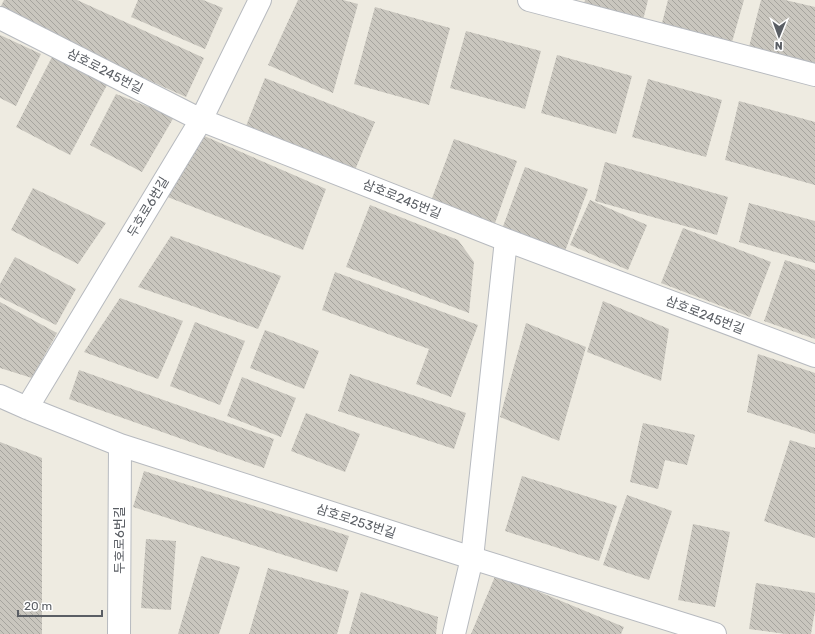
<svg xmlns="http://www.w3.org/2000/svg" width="815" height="634" viewBox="0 0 815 634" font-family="Rubik,'Noto Sans KR',sans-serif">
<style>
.building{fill:url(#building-back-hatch)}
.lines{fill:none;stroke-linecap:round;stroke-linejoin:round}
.minor-casing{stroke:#b7babf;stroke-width:24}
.minor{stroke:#fff;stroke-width:22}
.labels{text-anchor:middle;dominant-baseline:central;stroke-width:3;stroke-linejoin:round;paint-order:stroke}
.street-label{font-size:13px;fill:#5a5e64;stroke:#fff}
</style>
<defs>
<pattern id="building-back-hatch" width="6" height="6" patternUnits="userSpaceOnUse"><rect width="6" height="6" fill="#c9c6be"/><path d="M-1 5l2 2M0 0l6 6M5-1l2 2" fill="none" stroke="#a6a49e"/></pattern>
</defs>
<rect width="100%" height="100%" fill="#eeebe1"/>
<path class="building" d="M 4,0 L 77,0 L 204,58 L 186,97 L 0,13 L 0,8 Z
M 138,0 L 203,0 L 223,8 L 205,49 L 131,17 Z
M 298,0 L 343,0 L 358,4 L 333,93 L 268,65 Z
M 585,0 L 648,0 L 643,20 L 584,4 Z
M 668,0 L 744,0 L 732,42 L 662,23 Z
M 761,0 L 785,0 L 815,7 L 815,65 L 749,47 Z
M 375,7 L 450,28 L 429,105 L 354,84 Z
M 466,31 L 541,51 L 525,109 L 450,88 Z
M 0,35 L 41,54 L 16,106 L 0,98 Z
M 557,55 L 632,76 L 616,134 L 541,113 Z
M 52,57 L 107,85 L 70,155 L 16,127 Z
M 265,78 L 375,122 L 355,170 L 246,126 Z
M 648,79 L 722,100 L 706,157 L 632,137 Z
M 116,94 L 174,117 L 142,172 L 90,145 Z
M 739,101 L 815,122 L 815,185 L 725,160 Z
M 202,135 L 326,189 L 303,250 L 165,196 Z
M 454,139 L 517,161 L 494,226 L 431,201 Z
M 605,162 L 728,197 L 717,235 L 595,201 Z
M 525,167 L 588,189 L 564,254 L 502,229 Z
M 33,188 L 106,223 L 78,264 L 11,230 Z
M 590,200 L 647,225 L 628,270 L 570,245 Z
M 749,203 L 815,221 L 815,263 L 739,242 Z
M 370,205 L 458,240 L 474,262 L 469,313 L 346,267 Z
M 683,228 L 771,262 L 750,317 L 661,283 Z
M 171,236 L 281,276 L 258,329 L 138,287 Z
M 15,257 L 76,289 L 56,325 L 0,297 L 0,284 Z
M 785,260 L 815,270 L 815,339 L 764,321 Z
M 335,272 L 478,325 L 451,397 L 416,384 L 429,349 L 322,310 Z
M 120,298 L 183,321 L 158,379 L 84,352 Z
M 603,301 L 669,329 L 661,381 L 587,352 Z
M 0,302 L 57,333 L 32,378 L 0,368 Z
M 195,322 L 245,341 L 220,405 L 170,386 Z
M 526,323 L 586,347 L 559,441 L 500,417 Z
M 265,330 L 319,351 L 304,389 L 250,368 Z
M 758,354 L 815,373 L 815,434 L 747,412 Z
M 79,370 L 274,439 L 264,468 L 69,399 Z
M 350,374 L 466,413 L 454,449 L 338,411 Z
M 242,377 L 296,398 L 281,437 L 227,416 Z
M 306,413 L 360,434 L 345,472 L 291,451 Z
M 643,423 L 695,435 L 687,465 L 665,460 L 658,489 L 630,482 Z
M 790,440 L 815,448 L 815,538 L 764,521 Z
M 0,442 L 42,458 L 42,634 L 0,634 Z
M 144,471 L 349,536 L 337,572 L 133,507 Z
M 522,476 L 617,506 L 599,561 L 505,531 Z
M 627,495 L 672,511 L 649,580 L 603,565 Z
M 693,524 L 730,532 L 715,607 L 678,600 Z
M 146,539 L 176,541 L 171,610 L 141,608 Z
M 201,556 L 240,567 L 219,634 L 178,634 Z
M 268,568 L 349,591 L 337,634 L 249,634 Z
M 496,574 L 624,627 L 621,634 L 471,634 Z
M 756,583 L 815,593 L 815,610 L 811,634 L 786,634 L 749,629 Z
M 361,592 L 438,617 L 436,634 L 349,634 Z"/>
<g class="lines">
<g class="minor-casing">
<path id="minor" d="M 529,0 L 815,75
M 0,18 L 201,120 L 506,240 L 815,356
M 0,396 L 27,408 L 120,445 L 472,558 L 715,634
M 27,408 L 201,120 L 260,0
M 119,634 L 120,445
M 454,634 L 472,558 L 506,240"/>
</g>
<use href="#minor" class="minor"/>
</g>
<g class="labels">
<g class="street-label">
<text transform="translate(105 71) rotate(27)">삼호로245번길</text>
<text transform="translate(402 199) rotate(22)">삼호로245번길</text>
<text transform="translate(148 207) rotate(-59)">두호로6번길</text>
<text transform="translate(705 315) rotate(21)">삼호로245번길</text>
<text transform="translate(356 521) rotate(18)">삼호로253번길</text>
<text transform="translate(119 540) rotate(-90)">두호로6번길</text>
</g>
</g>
<g transform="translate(779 36) rotate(181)" stroke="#ffffff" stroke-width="3" paint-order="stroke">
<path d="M0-3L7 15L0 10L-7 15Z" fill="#5a5e64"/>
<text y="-6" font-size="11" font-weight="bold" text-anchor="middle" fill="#5a5e64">N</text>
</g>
<path d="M18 610v6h84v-6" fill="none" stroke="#5a5e64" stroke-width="2"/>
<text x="24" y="610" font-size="12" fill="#5a5e64" stroke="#ffffff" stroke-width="3" paint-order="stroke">20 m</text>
</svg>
